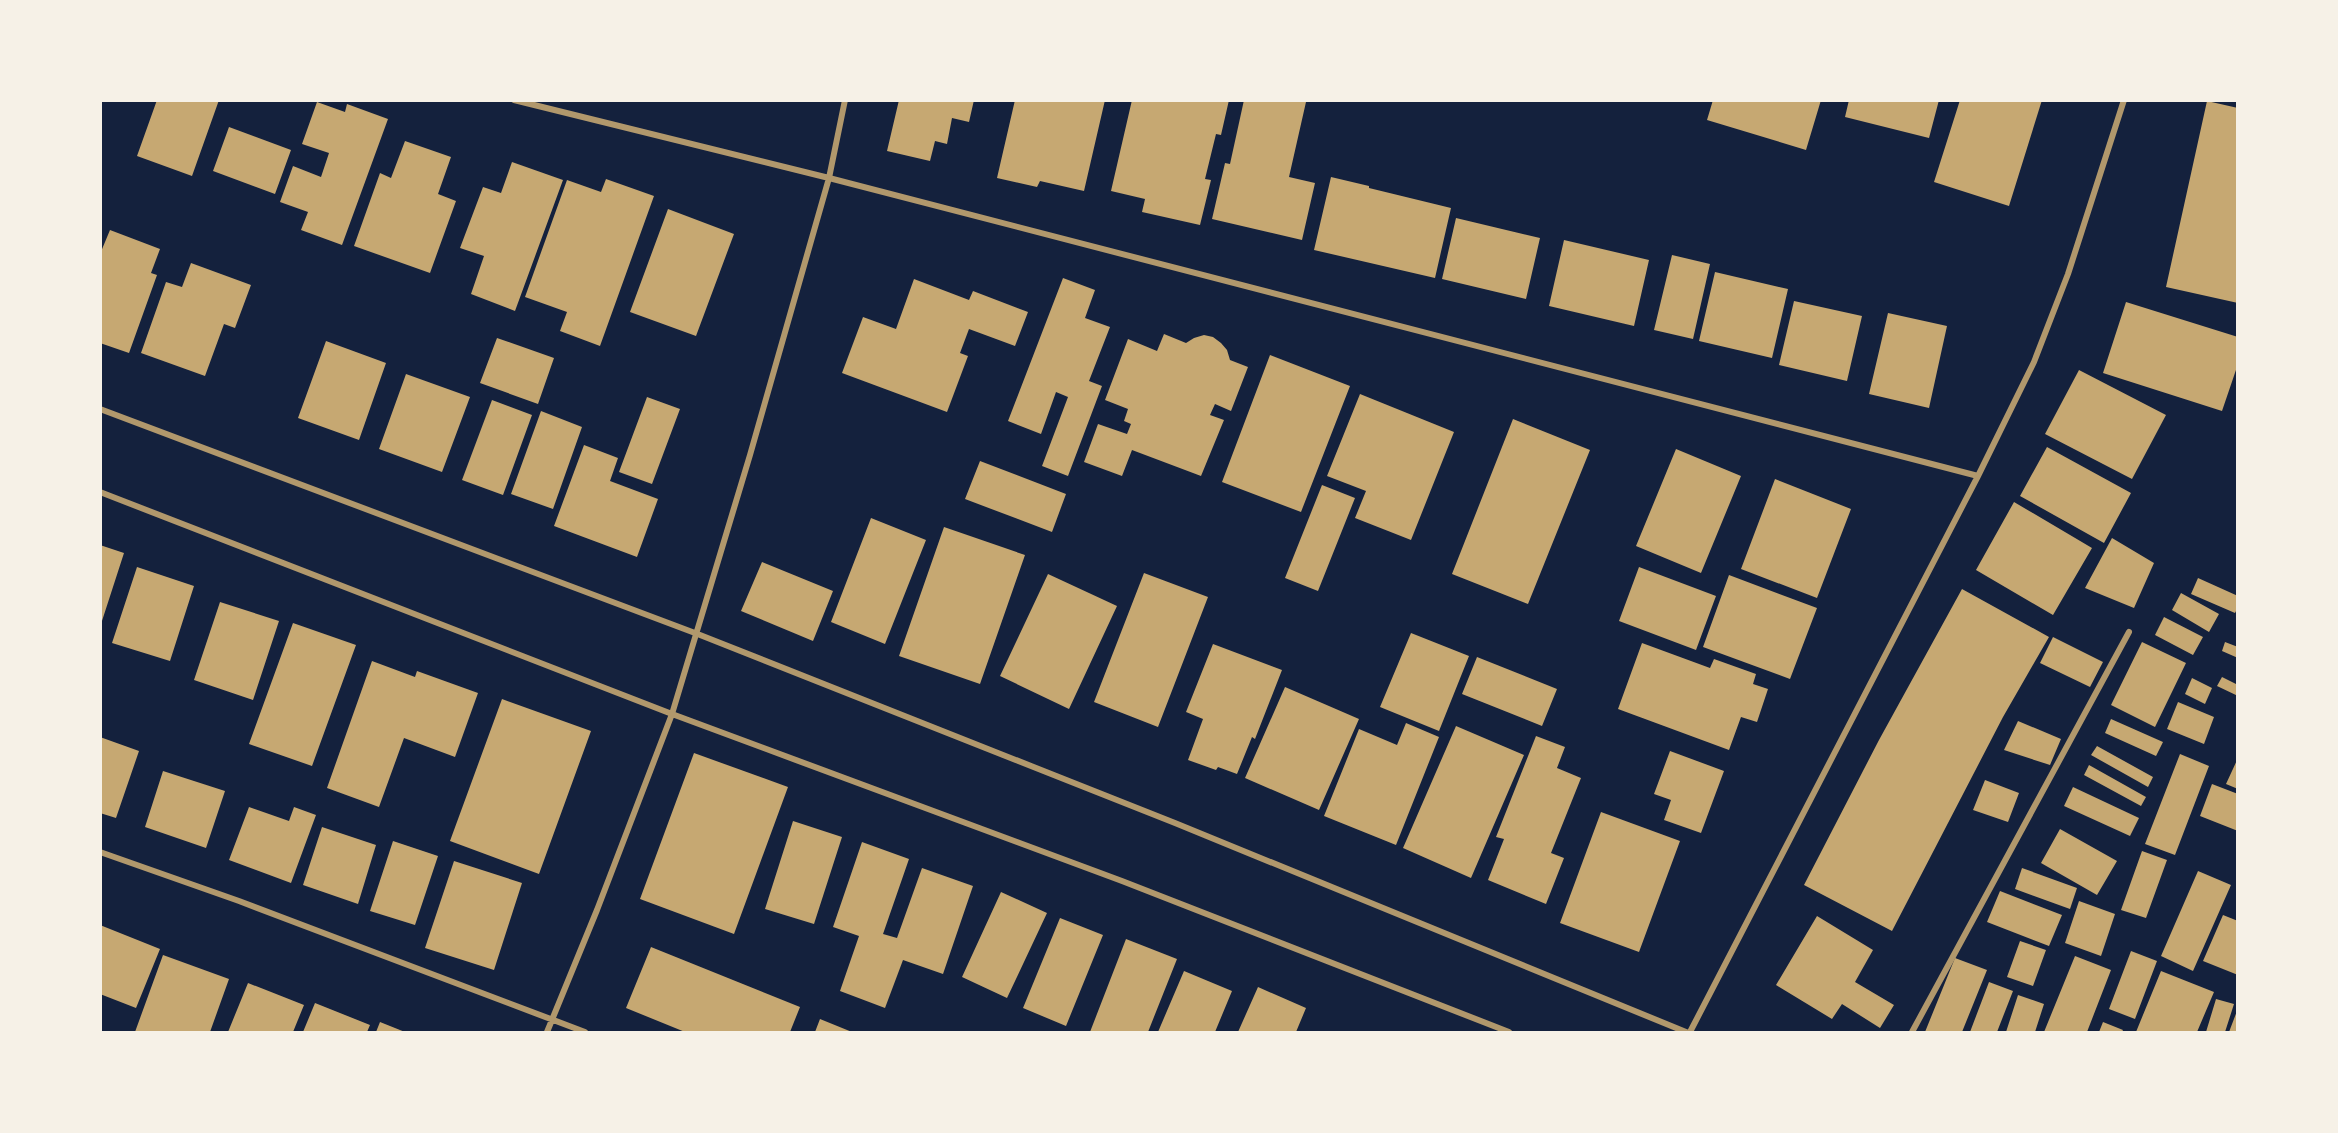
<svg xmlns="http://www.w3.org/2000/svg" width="2338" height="1133" viewBox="0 0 2338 1133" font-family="Bitter,serif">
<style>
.building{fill:#c6a872}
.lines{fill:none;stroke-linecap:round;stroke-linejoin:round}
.minor{stroke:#b1986c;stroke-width:6}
</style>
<rect width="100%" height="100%" fill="#14213d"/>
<path class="building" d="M 157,100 L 219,100 L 192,176 L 137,156 Z
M 899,100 L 974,100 L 969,122 L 952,118 L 947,144 L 935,141 L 930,161 L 887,151 Z
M 1015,100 L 1105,100 L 1084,191 L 1040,181 L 1037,187 L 997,178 Z
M 1132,100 L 1229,100 L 1221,135 L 1216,134 L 1205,179 L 1211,180 L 1200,225 L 1142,212 L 1145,199 L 1111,191 Z
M 1244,100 L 1306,102 L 1289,177 L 1315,183 L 1302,240 L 1212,219 L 1225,163 L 1230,164 Z
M 1713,100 L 1821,100 L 1806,150 L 1707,120 Z
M 1849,100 L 1939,100 L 1929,138 L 1845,117 Z
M 1960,100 L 2042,100 L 2009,206 L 1934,182 Z
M 2207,101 L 2238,108 L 2238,303 L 2166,287 Z
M 317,102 L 345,112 L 347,104 L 388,119 L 342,245 L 301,230 L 308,212 L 280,202 L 293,166 L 321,177 L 329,153 L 302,144 Z
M 229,127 L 291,150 L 275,194 L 213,171 Z
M 405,141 L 451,157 L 438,194 L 456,201 L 430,273 L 354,246 L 380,173 L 391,178 Z
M 512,162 L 563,180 L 515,311 L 471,294 L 484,256 L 460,248 L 483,187 L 501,193 Z
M 1331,177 L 1369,186 L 1369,188 L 1451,208 L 1435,278 L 1314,250 Z
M 606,179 L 654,196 L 600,346 L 560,331 L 567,312 L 525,297 L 567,180 L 601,192 Z
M 668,209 L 734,234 L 696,336 L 630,312 Z
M 1456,218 L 1540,238 L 1526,299 L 1442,279 Z
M 110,230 L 160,249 L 151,273 L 157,275 L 129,353 L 100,343 L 100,254 Z
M 1564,240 L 1649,260 L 1634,326 L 1549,306 Z
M 1672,255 L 1710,264 L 1693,339 L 1654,330 Z
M 191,263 L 251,285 L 235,328 L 224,324 L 205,376 L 141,353 L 166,282 L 182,287 Z
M 1715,272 L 1788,289 L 1772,358 L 1699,341 Z
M 1063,278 L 1095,290 L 1085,318 L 1110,327 L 1089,381 L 1102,386 L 1068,476 L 1042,466 L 1068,397 L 1056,392 L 1041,434 L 1008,421 Z
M 914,279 L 969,300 L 973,291 L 1028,312 L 1015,346 L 969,329 L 960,353 L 968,356 L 947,412 L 842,373 L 863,317 L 896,329 Z
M 1794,301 L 1862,316 L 1847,381 L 1779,365 Z
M 2126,302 L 2238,337 L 2238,364 L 2222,411 L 2103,373 Z
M 1888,313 L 1947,326 L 1929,408 L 1869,394 Z
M 1164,334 L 1186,343 L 1194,338 L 1204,335 L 1213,337 L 1221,343 L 1227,350 L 1230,360 L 1248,367 L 1231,411 L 1215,404 L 1210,415 L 1224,420 L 1201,476 L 1132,450 L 1122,476 L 1084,462 L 1098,424 L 1127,434 L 1131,424 L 1124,421 L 1128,409 L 1105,400 L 1128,339 L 1157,351 Z
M 497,338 L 554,358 L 538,404 L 480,383 Z
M 326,341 L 386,363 L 359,440 L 298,418 Z
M 1270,355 L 1350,386 L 1301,512 L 1222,482 Z
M 2079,370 L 2166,415 L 2132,479 L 2045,434 Z
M 406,374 L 470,397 L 442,472 L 379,449 Z
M 1360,394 L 1454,432 L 1411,540 L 1355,518 L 1366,491 L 1327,476 Z
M 647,397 L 680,409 L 652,484 L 619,472 Z
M 492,400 L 532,415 L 503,495 L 462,480 Z
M 541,411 L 582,427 L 553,509 L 511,494 Z
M 1513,419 L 1590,450 L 1528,604 L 1452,574 Z
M 584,445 L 618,458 L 610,481 L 658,499 L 637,557 L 554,526 Z
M 2047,447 L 2131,493 L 2104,543 L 2020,496 Z
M 1676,449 L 1741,476 L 1701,573 L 1636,546 Z
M 980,461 L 1066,494 L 1052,532 L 965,499 Z
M 1775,479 L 1851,509 L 1817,598 L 1741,569 Z
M 1322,485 L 1355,498 L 1318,591 L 1285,578 Z
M 2014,502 L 2092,548 L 2053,615 L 1976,570 Z
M 871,518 L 926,540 L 885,644 L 831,622 Z
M 944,527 L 1025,555 L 980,684 L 899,656 Z
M 2112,538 L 2154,563 L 2134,608 L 2085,588 Z
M 100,545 L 124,553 L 101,624 L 100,623 Z
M 762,562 L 833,591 L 813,641 L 741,611 Z
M 137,567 L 194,586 L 170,661 L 112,643 Z
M 1639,567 L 1716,596 L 1696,650 L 1619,621 Z
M 1144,573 L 1208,597 L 1158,727 L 1094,702 Z
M 1048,574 L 1117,606 L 1069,709 L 1000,676 Z
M 1729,575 L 1817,608 L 1790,679 L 1703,647 Z
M 2198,578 L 2238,596 L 2238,607 L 2235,613 L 2191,594 Z
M 1962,589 L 2049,637 L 2003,717 L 1892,931 L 1804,885 L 1879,740 Z
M 2181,593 L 2219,614 L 2209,632 L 2172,610 Z
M 220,602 L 279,621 L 253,700 L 194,680 Z
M 2164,617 L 2203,637 L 2193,655 L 2155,635 Z
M 293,623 L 356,645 L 312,766 L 249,744 Z
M 1411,633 L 1469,656 L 1439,731 L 1380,707 Z
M 2053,637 L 2103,662 L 2090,687 L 2040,663 Z
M 2142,642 L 2186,663 L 2155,727 L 2111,705 Z
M 2225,642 L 2238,647 L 2238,658 L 2222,651 Z
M 1642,643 L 1710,668 L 1714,659 L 1756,674 L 1753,684 L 1768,689 L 1757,722 L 1741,717 L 1729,750 L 1618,709 Z
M 1213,644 L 1282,670 L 1255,739 L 1252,737 L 1237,774 L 1218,767 L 1216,770 L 1188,760 L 1203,719 L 1186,712 Z
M 1477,657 L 1557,689 L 1542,726 L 1462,694 Z
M 372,661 L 415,677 L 417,671 L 478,693 L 455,757 L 404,738 L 379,807 L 327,788 Z
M 2222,677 L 2238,685 L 2238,696 L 2217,686 Z
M 2192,678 L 2212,688 L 2205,704 L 2185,694 Z
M 1285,687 L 1359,719 L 1319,810 L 1245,778 Z
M 502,699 L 591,731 L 539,874 L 450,841 Z
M 2178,702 L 2214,717 L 2204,744 L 2167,729 Z
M 2111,719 L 2163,742 L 2156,756 L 2105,733 Z
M 2018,721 L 2061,739 L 2050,765 L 2004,750 Z
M 1406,723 L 1439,737 L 1396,845 L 1324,816 L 1359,729 L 1397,745 Z
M 1456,726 L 1524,755 L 1471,878 L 1403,848 Z
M 1536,736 L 1565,747 L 1557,768 L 1581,778 L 1551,853 L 1564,858 L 1546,904 L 1488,880 L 1504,839 L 1496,837 Z
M 100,737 L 139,751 L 116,818 L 100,813 Z
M 2097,746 L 2153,777 L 2148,787 L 2091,755 Z
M 1670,751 L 1724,771 L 1701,833 L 1664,820 L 1671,800 L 1654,794 Z
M 694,753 L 788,787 L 734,934 L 640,899 Z
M 2180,754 L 2209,766 L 2175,855 L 2145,844 Z
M 2238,758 L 2238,789 L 2226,784 Z
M 2089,765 L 2146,797 L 2141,806 L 2084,775 Z
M 163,771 L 225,791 L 206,848 L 145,827 Z
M 1985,780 L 2019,793 L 2008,822 L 1973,810 Z
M 2212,784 L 2238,794 L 2238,831 L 2200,816 Z
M 2073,787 L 2139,818 L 2130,836 L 2064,806 Z
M 249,807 L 289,821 L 294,807 L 316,815 L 291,883 L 229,860 Z
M 1601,812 L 1680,841 L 1639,952 L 1560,923 Z
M 793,821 L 842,837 L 814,924 L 765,909 Z
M 322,827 L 376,845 L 358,904 L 303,885 Z
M 2060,829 L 2117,861 L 2097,895 L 2041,863 Z
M 393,841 L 438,856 L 415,925 L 370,911 Z
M 862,842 L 909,859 L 883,934 L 897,938 L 922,868 L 973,886 L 943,974 L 903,960 L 885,1008 L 840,991 L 859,936 L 833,927 Z
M 2142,851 L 2167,860 L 2146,918 L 2121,910 Z
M 454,861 L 522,883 L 494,970 L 425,948 Z
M 2022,868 L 2077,888 L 2070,909 L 2015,889 Z
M 2198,871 L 2231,885 L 2193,971 L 2161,956 Z
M 2000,891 L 2062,915 L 2049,946 L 1987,922 Z
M 1001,892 L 1047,913 L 1007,998 L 962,977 Z
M 2079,901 L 2115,914 L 2101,956 L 2065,943 Z
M 2223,915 L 2238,921 L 2238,975 L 2203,961 Z
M 1817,916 L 1873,950 L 1855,982 L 1894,1005 L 1880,1028 L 1842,1004 L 1832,1019 L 1776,985 Z
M 1060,918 L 1103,935 L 1066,1026 L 1023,1008 Z
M 100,925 L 160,949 L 136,1008 L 100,994 Z
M 1126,939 L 1177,959 L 1148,1032 L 1090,1032 Z
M 2020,941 L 2046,950 L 2033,986 L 2007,977 Z
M 651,947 L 800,1007 L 790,1032 L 685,1032 L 626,1008 Z
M 2131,951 L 2157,961 L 2135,1019 L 2109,1009 Z
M 163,955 L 229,979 L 210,1032 L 135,1032 Z
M 2075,956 L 2111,970 L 2087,1032 L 2044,1032 Z
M 1955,958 L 1987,970 L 1962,1032 L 1925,1032 Z
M 1184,971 L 1232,991 L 1215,1032 L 1158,1032 Z
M 2161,971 L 2214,992 L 2197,1032 L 2136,1032 Z
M 1989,982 L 2013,991 L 1997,1032 L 1970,1032 Z
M 248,983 L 304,1005 L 293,1032 L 228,1032 Z
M 1258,987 L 1306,1008 L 1296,1032 L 1238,1032 Z
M 2018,995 L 2044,1004 L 2035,1032 L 2006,1032 Z
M 2216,999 L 2234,1004 L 2225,1032 L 2206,1032 Z
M 315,1003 L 370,1025 L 367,1032 L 303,1032 Z
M 2237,1011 L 2238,1032 L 2229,1032 Z
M 820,1019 L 852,1032 L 815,1032 Z
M 380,1022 L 405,1032 L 376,1032 Z
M 2103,1022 L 2123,1030 L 2122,1032 L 2099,1032 Z"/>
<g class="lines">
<path class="minor" d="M 514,100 L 829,178 L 1978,476
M 100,409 L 695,633 L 1175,823 L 1686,1032
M 100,492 L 672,714 L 1122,881 L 1509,1032
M 100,852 L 239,901 L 585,1032
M 547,1032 L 597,910 L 672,714 L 750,455 L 829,178 L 845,100
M 1690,1032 L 1978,476 L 2034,362 L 2068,274 L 2124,100
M 1912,1032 L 2129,632"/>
</g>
<rect width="2338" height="1133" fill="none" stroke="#f6f1e7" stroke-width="204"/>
</svg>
